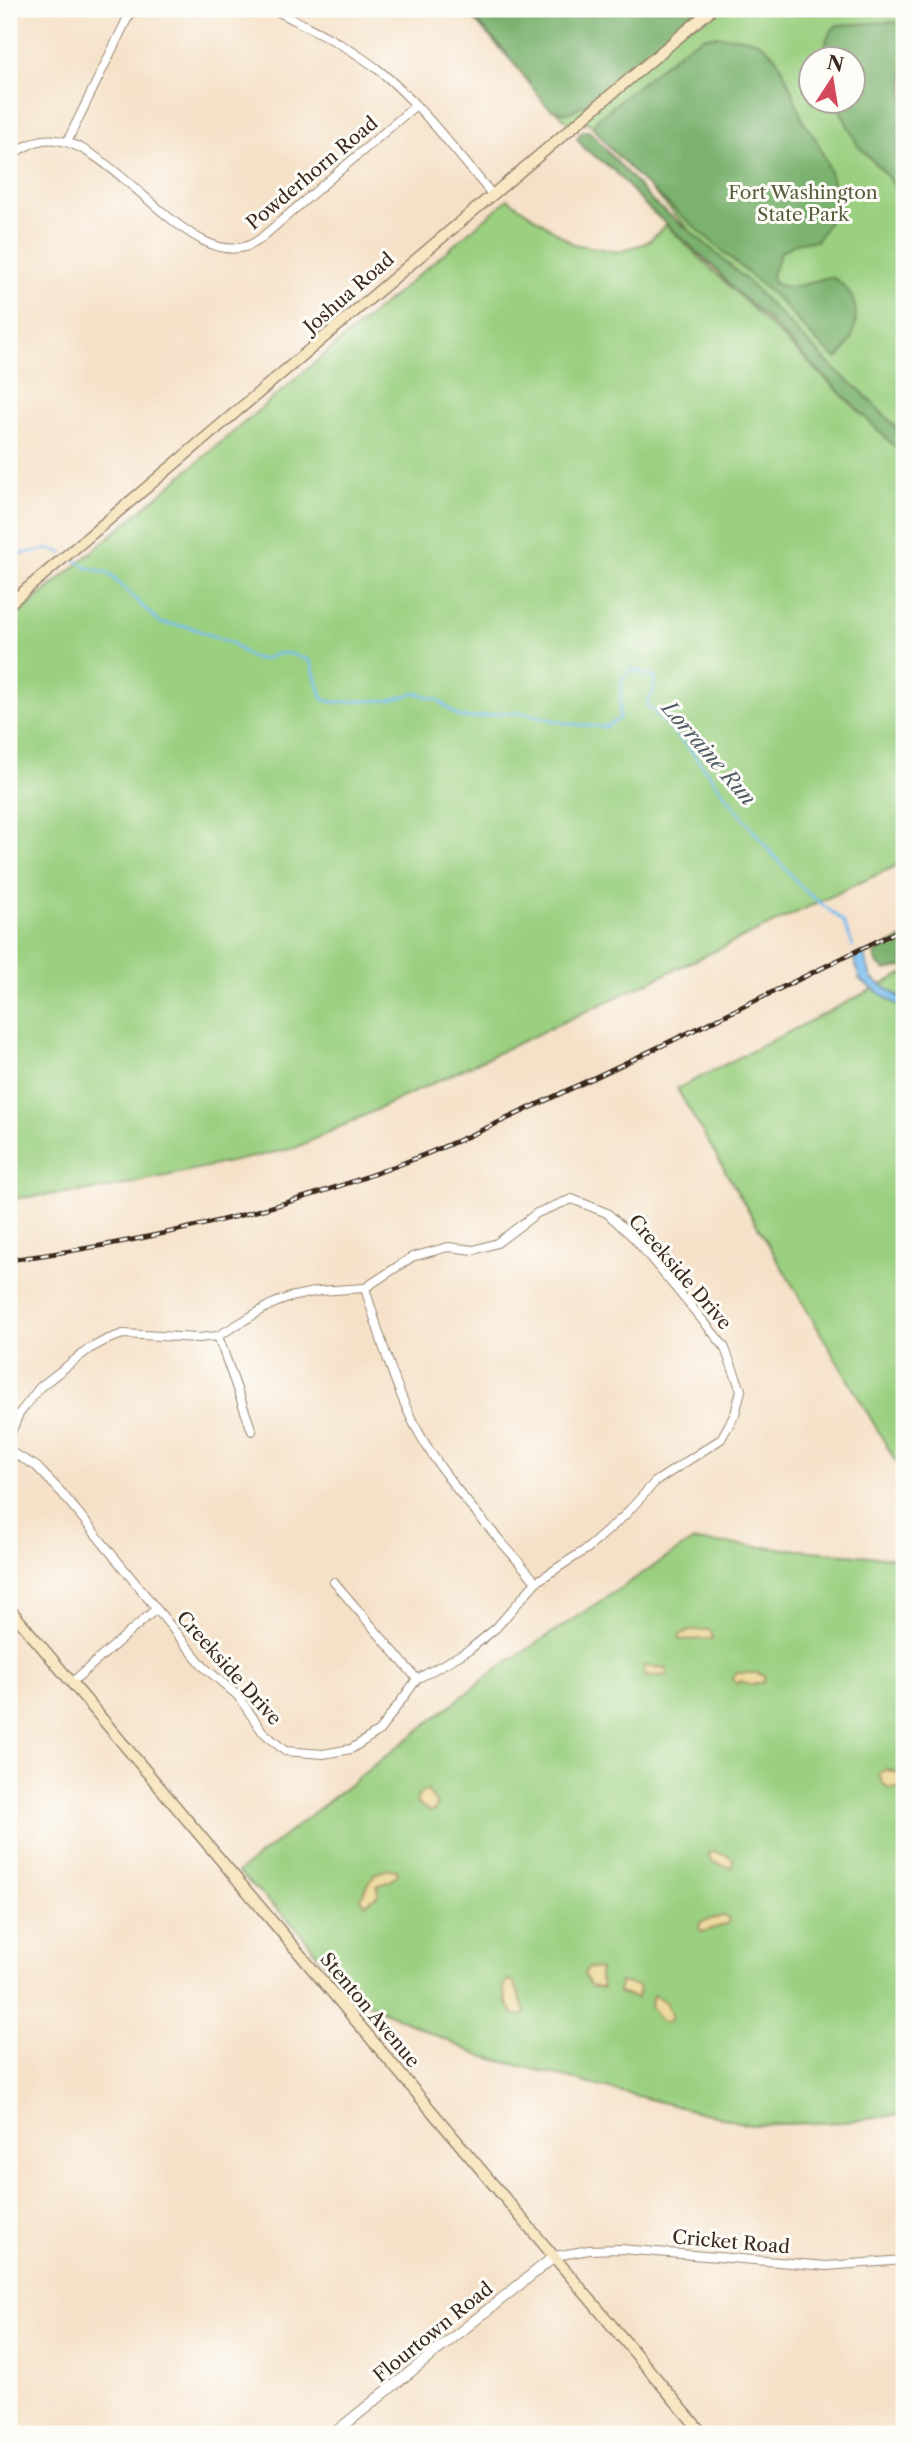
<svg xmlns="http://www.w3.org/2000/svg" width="913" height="2443" viewBox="0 0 913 2443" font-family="'Libre Caslon Text',serif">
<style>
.green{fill:#9bd081;stroke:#6b7d50;stroke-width:2;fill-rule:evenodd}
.forest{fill:#7cb26f;stroke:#5c6e46;stroke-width:2}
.sand{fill:#eeda9e;stroke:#94825e;stroke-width:2}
.water{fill:#78bdef;stroke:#5a7486;stroke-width:2}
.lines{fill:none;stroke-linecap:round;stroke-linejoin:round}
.stream{stroke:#78bdef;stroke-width:2.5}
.minor-casing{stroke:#988673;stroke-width:10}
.tertiary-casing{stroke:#988673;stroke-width:12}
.secondary-casing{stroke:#988673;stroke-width:13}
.minor{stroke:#fff;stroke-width:8}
.tertiary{stroke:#fff;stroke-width:10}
.secondary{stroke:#f7e8c3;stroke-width:10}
.rail-casing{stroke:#3b2a1e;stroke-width:5}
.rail{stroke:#fdfcf7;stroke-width:2.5;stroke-dasharray:8;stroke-linecap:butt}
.labels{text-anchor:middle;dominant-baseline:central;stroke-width:6;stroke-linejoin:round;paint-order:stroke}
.street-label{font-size:19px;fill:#3b2a1e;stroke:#fdfcf7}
.park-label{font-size:19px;fill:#585c3c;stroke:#fdfcf7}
.water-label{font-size:21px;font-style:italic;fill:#505d67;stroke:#fdfcf7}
</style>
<rect width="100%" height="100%" fill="#fdfcf7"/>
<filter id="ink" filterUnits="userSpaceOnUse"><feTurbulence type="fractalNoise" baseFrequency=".0143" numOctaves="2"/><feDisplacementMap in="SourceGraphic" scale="14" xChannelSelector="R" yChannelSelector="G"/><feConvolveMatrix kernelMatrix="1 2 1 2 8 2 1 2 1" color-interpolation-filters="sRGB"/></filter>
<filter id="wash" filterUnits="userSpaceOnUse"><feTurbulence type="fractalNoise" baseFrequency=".00686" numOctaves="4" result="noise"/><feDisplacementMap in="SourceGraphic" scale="28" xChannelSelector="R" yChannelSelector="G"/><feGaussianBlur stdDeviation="1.57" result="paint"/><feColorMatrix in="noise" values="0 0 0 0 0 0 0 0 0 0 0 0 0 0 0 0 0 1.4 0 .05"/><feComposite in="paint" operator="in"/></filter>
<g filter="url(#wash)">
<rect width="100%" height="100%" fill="#f5e1c8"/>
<path class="green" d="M 464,9 L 904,9 L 904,862 L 295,1148 L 105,1189 L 9,1199 L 9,622 L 508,199 L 573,244 L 619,252 L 648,242 L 666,225 L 865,417 L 589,123 L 567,122 ZM 811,60 L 853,60 L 853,102 L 811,102 Z
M 904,973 L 904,1475 L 677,1089 Z
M 692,1541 L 904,1559 L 904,2114 L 844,2122 L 750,2125 L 478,2055 L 352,1996 L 293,1924 L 238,1872 L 497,1669 Z"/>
<path class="forest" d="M 461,9 L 698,9 L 587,104 L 567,113 L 553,110 L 545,104 L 504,50 L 478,22 Z
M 892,22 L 904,24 L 904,200 L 882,170 L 858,146 L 838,106 L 837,102 L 853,102 L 853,60 L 827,59 C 824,44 826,35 837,25 Z
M 705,36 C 717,36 747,36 758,42 C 787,57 791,98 805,124 C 809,130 814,135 817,142 C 824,155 836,183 835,198 C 834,214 826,229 816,241 L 799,242 L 781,252 L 772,275 L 774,283 C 794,294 814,278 832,277 C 865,296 861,335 837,359 L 818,343 L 779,300 L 643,182 L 608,146 L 594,127 L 596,120 L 684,48 Z
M 583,131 L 589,131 L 652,201 L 701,240 L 743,277 L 834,369 L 861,391 L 904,436 L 904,456 L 764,316 L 733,289 L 717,270 L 644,204 L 614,170 L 586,150 L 577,139 L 579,135 Z
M 904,937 L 904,967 L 885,970 L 876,962 L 875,953 Z"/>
<path class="sand" d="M 690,1630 L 709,1630 L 712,1634 L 712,1639 L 680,1640 L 680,1635 Z
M 643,1666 L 667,1668 L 667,1675 L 646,1677 Z
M 736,1673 L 757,1673 L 764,1676 L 764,1682 L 751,1685 L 741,1681 L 737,1684 L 732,1679 Z
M 886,1769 L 904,1775 L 904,1791 L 898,1788 L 890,1789 L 883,1784 L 879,1774 Z
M 427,1790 L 437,1805 L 434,1811 L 430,1811 L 416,1803 L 419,1794 Z
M 714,1851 L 733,1858 L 732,1868 L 712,1862 L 708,1853 Z
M 389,1869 L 397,1870 L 398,1874 L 390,1881 L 377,1886 L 379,1891 L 377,1896 L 365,1904 L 361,1898 L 374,1874 Z
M 723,1916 L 729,1918 L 727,1924 L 702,1932 L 699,1929 L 700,1922 Z
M 588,1968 L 600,1969 L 600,1979 L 603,1988 L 590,1986 L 584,1974 Z
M 508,1980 L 514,1982 C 519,1992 520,2002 526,2012 L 524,2015 L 515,2015 L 507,2004 L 503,1987 Z
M 620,1982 L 639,1986 L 637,1998 L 619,1993 Z
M 653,1995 L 666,2002 L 672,2017 L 667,2023 L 660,2020 L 650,2006 Z"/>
<path class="water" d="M 864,953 L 871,978 L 904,1000 L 904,1010 L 860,980 L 853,956 Z"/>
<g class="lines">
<path class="stream" d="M 9,554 C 31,556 42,544 63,553
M 69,556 L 88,568 L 108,573 L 160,623 L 189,627 L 232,643 L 248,656 L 263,660 C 282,649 290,653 310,661 L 323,699 L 332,702 L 390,700 L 417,693 L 438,700 L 459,717 L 475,718 L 501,713 L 525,713 L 568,724 L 605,727 L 619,719 L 622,679 L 633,669 L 656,679 L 653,692 L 646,704 L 691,751 L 767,848 L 804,890 L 843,921 L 853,946"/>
</g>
</g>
<g filter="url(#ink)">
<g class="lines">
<g class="minor-casing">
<path id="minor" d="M 273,9 C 309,28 348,45 380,71 C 422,106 456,152 491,193
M 67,142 L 132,9
M 9,156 C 19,150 31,142 43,140 C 114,130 195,289 260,239 L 416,105
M 365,1288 C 379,1333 392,1378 412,1420 C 442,1480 493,1531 536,1582
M 218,1336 L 252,1431
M 9,1437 L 19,1414 L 40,1387 L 89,1349 L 106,1340 L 123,1334 L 198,1338 L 218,1336 L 270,1305 L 290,1297 L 319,1291 L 365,1288 L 412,1257 L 448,1247 L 474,1250 L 497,1243 L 537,1213 L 572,1199 L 607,1213 L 634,1238 L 724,1346 L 741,1390 L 735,1414 L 721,1439 L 655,1482 L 624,1516 L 588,1548 L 536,1582 L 496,1628 L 469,1650 L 417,1679 L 379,1731 L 351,1749 L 323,1754 L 285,1751 L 262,1731 L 238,1696 L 204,1667 L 62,1493 L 36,1466 L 9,1451
M 334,1582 L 417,1679
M 71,1683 L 156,1609
M 555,2256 L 589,2250 L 620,2249 L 827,2266 L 904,2260"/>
</g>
<g class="tertiary-casing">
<path id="tertiary" d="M 333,2434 L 555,2256"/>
</g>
<g class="secondary-casing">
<path id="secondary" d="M 9,604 L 712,9
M 9,1608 L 703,2434"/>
</g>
<use href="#minor" class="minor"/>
<use href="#tertiary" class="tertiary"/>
<use href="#secondary" class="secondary"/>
<g class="rail-casing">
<path id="rail" d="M 9,1260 C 136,1243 264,1215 385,1170 C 448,1147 509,1118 570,1089 C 682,1037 793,982 904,928"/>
</g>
<use href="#rail" class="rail"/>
</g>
</g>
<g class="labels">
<g class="street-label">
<text transform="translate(312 173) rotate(-40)">Powderhorn Road</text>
<text transform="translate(349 293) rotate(-41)">Joshua Road</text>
<text transform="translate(680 1272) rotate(49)">Creekside Drive</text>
<text transform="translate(229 1668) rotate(48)">Creekside Drive</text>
<text transform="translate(370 2010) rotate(50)">Stenton Avenue</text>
<text transform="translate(731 2242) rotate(5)">Cricket Road</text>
<text transform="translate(433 2332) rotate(-39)">Flourtown Road</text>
</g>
<g class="park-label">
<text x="803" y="192">Fort Washington<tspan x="803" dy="22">State Park</tspan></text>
</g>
<g class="water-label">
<text transform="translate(709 753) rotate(49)">Lorraine Run</text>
</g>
</g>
<rect width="913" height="2443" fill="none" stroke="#fdfcf7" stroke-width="35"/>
<g transform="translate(832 80) rotate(12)"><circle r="33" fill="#fdfcf7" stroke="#afa8a0" stroke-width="2"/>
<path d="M0-5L12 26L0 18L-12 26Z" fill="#d1495b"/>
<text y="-10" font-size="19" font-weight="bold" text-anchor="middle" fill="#3b2a1e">N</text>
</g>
</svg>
